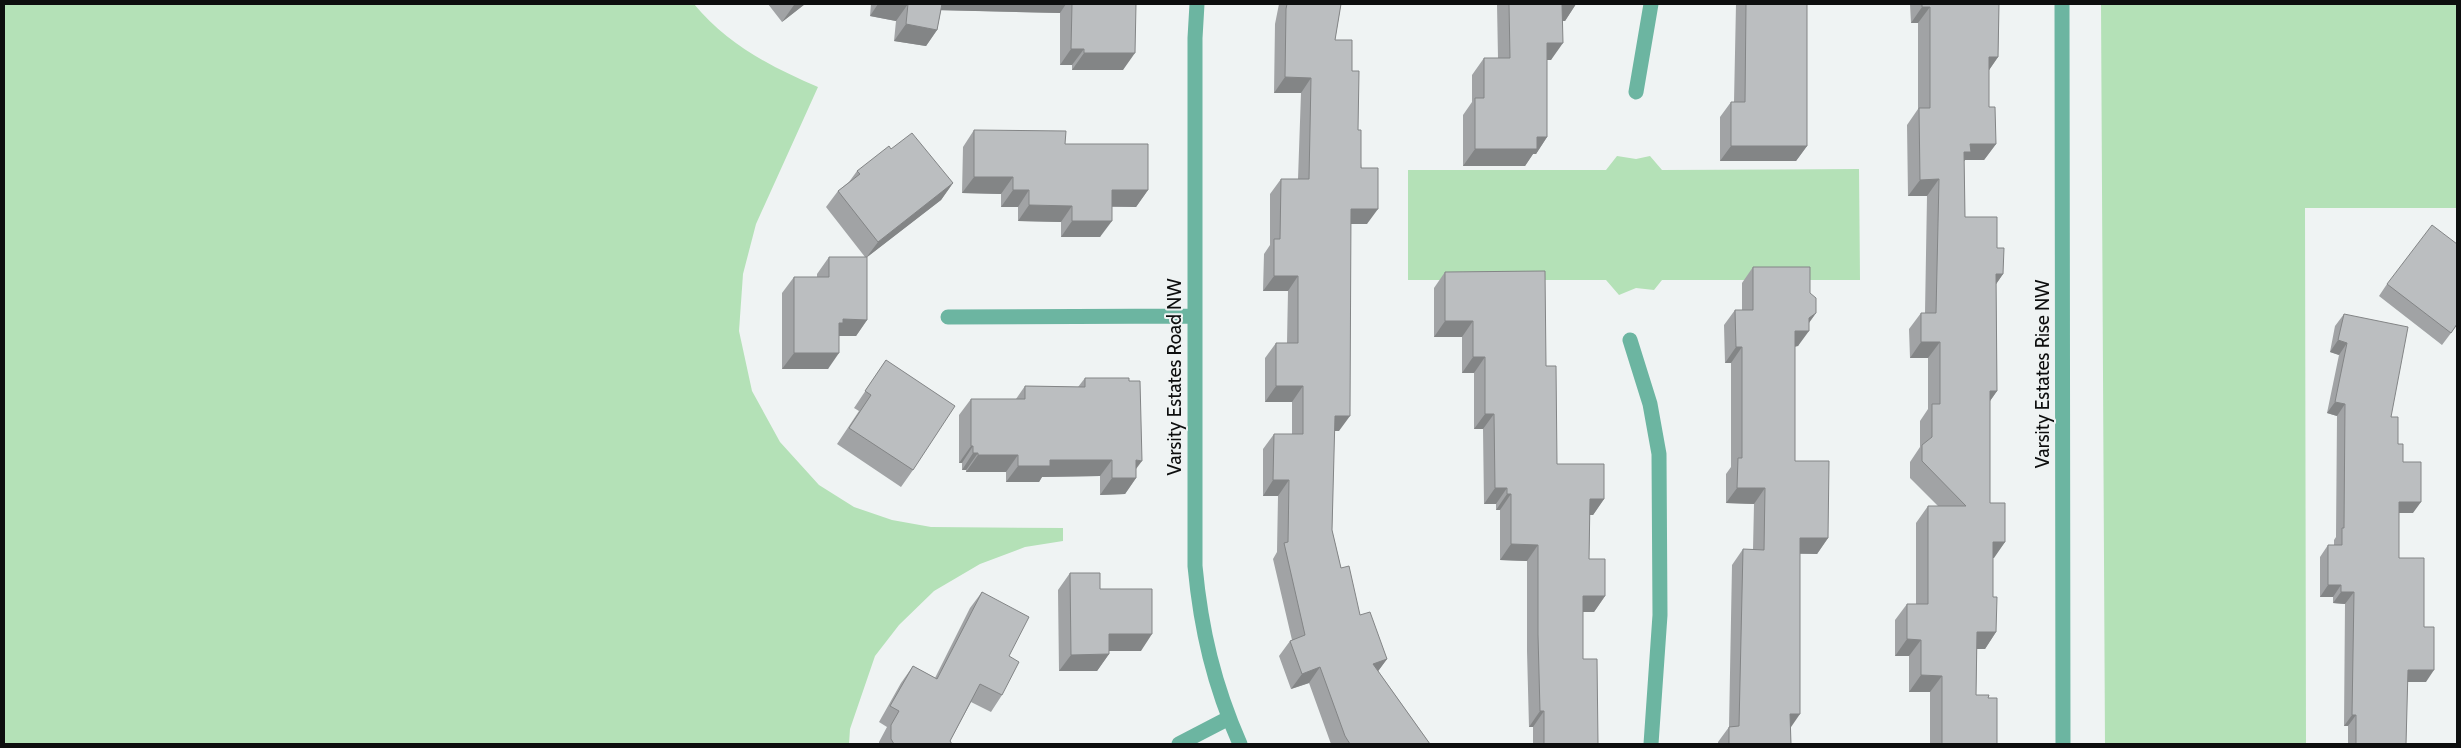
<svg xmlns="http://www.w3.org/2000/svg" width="2461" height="748" viewBox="0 0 2461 748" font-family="Cabin,sans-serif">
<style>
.green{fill:#b4e1b7}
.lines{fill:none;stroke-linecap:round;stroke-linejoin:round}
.street{stroke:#6cb5a1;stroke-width:15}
.wall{fill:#a1a3a5}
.shaded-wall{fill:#838586}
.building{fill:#bbbec0;stroke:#838586}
.labels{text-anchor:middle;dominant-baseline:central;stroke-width:4;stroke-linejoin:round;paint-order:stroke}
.street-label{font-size:19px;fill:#0d0e0e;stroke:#eff3f3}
</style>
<rect width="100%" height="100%" fill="#eff3f3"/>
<path class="green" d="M 4,4 L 694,4 C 727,44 771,67 818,87 L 756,224 L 743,274 L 739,331 L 752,391 L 780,442 L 819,485 L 854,507 L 892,520 L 931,527 L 1063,528 L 1063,541 L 1025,547 L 980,564 L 934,591 L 899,625 L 875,656 L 850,729 L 849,744 L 4,744 Z
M 2101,4 L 2457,4 L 2457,208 L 2305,208 L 2306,744 L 2105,744 Z
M 1617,156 L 1636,159 L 1650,156 L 1662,170 L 1859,169 L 1860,280 L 1662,280 L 1654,290 L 1636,288 L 1619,295 L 1606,280 L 1408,280 L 1408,170 L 1606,170 Z"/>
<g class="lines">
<path class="street" d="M 1197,4 L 1195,38 L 1195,566 C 1201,630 1214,685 1240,744
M 2062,4 L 2063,744
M 1636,92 L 1651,4
M 948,317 L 1194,316
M 1630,340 L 1650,404 L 1659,454 L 1660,615 L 1651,744
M 1179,744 L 1229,718"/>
</g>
<path class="wall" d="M 768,4 L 805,4 L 782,22 Z
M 869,4 L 1136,4 L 1123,70 L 1072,70 L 1072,65 L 1060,65 L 1060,13 L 941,10 L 937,30 L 926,46 L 894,41 L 896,21 L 870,16 L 871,4 Z
M 1279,4 L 1341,4 L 1335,40 L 1352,71 L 1367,224 L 1351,224 L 1339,431 L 1334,431 L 1332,530 L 1341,568 L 1360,615 L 1387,659 L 1378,671 L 1430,744 L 1331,744 L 1309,683 L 1291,689 L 1279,656 L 1290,641 L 1292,640 L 1273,559 L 1277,552 L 1278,496 L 1263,496 L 1263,449 L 1274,434 L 1292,434 L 1292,402 L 1265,402 L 1265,358 L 1276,343 L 1287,343 L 1288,291 L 1263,291 L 1264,254 L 1270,245 L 1270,194 L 1281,179 L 1298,179 L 1301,93 L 1274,93 L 1275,24 Z
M 1497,4 L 1576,4 L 1565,21 L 1563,21 L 1551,60 L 1547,60 L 1547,137 L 1536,154 L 1533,154 L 1525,166 L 1463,166 L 1463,115 L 1472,102 L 1472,75 L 1484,58 L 1498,58 Z
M 1736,4 L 1807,4 L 1807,146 L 1796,161 L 1720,161 L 1720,117 L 1731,102 L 1734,102 Z
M 1910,4 L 1999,4 L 1998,57 L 1989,70 L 1989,107 L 1996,144 L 1984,160 L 1965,160 L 1964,161 L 1965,217 L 1997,248 L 2003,274 L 1996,284 L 1997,391 L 1990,401 L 1990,503 L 2005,542 L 1993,558 L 1993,597 L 1996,632 L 1985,649 L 1977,649 L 1976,695 L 1988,698 L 1997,744 L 1930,744 L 1930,692 L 1909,692 L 1909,656 L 1895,656 L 1895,620 L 1907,604 L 1916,604 L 1916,523 L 1928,506 L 1938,506 L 1910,478 L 1910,462 L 1920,447 L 1920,421 L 1928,409 L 1928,358 L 1910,358 L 1909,329 L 1921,313 L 1925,313 L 1927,196 L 1908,196 L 1907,125 L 1918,109 L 1918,23 L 1911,23 Z
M 974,130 L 1148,190 L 1136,207 L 1112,207 L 1100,237 L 1061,237 L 1061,222 L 1018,221 L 1018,207 L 1001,207 L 1001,194 L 962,193 L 963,147 Z
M 891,149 L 953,183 L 941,200 L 867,257 L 867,320 L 856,336 L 839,336 L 828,369 L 782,369 L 782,293 L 794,277 L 817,277 L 817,274 L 829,257 L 865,257 L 826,207 L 838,191 L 849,182 L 857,171 Z
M 1753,267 L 1810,293 L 1816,313 L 1809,323 L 1798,346 L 1795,347 L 1795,461 L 1828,538 L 1817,554 L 1800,554 L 1790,728 L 1791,744 L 1718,744 L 1718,742 L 1729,727 L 1732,565 L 1743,549 L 1753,550 L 1754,504 L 1726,503 L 1726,474 L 1731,467 L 1731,363 L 1725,363 L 1724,325 L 1735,310 L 1742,310 L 1742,283 Z
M 1445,272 L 1546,366 L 1557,464 L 1604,499 L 1593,515 L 1590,515 L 1589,559 L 1605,596 L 1594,612 L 1583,612 L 1583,659 L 1598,744 L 1533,744 L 1533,727 L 1529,727 L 1527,651 L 1527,561 L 1500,560 L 1500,510 L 1496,510 L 1496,504 L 1484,504 L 1483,429 L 1474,429 L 1474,373 L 1462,373 L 1462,337 L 1434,337 L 1434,288 Z
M 2387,284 L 2457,325 L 2442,345 L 2379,296 Z
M 2344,314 L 2391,417 L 2403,462 L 2413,513 L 2399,513 L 2399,558 L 2424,627 L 2426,682 L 2407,682 L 2406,744 L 2348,744 L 2348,726 L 2344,726 L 2345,604 L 2333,603 L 2333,597 L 2320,597 L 2320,557 L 2328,545 L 2334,545 L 2334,540 L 2336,537 L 2337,416 L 2327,413 L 2339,355 L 2330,352 L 2335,326 Z
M 886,360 L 913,470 L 901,487 L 837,444 L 859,411 L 854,408 Z
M 1085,378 L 1136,469 L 1136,478 L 1125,494 L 1100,495 L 1100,476 L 1042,477 L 1039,482 L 1006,482 L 1006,472 L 966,472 L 966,470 L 962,470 L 962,463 L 959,463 L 959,415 L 971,399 L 1016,399 L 1025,386 L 1078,387 Z
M 1070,573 L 1100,589 L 1141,651 L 1109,651 L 1109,654 L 1097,671 L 1059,671 L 1058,590 Z
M 982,592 L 1009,656 L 1002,695 L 991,712 L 971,702 L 950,741 L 952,744 L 879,744 L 879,742 L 887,727 L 879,722 L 901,683 L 913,666 L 935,678 L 970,608 Z"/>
<path class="shaded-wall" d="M 795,4 L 805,4 L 782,22 L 794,5 Z
M 878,4 L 908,4 L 896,21 L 870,16 Z
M 937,4 L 1066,4 L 1060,13 L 932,10 Z
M 1562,4 L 1576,4 L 1565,21 L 1551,21 Z
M 1922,7 L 1930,7 L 1918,23 L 1911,23 Z
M 906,24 L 937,30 L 926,46 L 894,41 Z
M 1547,43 L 1563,43 L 1551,60 L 1536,60 Z
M 1071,49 L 1084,49 L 1072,65 L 1060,65 Z
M 1084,53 L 1135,53 L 1123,70 L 1072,70 Z
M 1989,57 L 1998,57 L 1987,73 Z
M 1285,77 L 1311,78 L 1301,93 L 1274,93 Z
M 1537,137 L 1547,137 L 1536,154 L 1533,154 L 1525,166 L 1463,166 L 1475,149 Z
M 1970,144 L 1996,144 L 1984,160 L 1965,160 L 1959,168 L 1952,168 Z
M 1731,146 L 1807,146 L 1796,161 L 1720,161 Z
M 974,177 L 1013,177 L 1001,194 L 962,193 Z
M 1939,179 L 1927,196 L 1908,196 L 1920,180 Z
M 953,183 L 941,200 L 866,258 L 878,242 Z
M 1013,190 L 1029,190 L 1018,207 L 1001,207 Z
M 1112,190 L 1148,190 L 1136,207 L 1100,206 Z
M 1029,205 L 1072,206 L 1061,222 L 1018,221 Z
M 1351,209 L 1378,209 L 1367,224 L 1340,224 Z
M 1072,221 L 1112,221 L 1100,237 L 1061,237 Z
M 1996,274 L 2003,274 L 1992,290 Z
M 1274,276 L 1298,276 L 1288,291 L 1263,291 Z
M 1816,313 L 1805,328 L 1809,331 L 1798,346 L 1784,347 L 1795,331 L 1809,318 Z
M 843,319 L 867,320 L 856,336 L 833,336 L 839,323 Z
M 1445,321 L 1473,321 L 1462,337 L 1434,337 Z
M 2338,340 L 2347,343 L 2339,355 L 2330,352 Z
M 1921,342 L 1940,342 L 1928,358 L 1910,358 Z
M 1736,347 L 1742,347 L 1731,363 L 1725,363 Z
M 794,353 L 839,353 L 828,369 L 782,369 Z
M 1473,357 L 1485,357 L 1474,373 L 1462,373 Z
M 1276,386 L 1303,386 L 1292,402 L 1265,402 Z
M 1990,391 L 1997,391 L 1985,408 Z
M 2335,402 L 2345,404 L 2337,416 L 2327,413 Z
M 1485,414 L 1494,414 L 1483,429 L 1474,429 Z
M 1335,416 L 1350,416 L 1339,431 L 1324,431 Z
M 971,446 L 973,446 L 962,463 L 959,463 Z
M 973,453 L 978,453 L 966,470 L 962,470 Z
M 978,455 L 1018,455 L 1006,472 L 966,472 Z
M 1050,460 L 1112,460 L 1100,476 L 1042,477 L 1039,482 L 1006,482 L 1018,466 Z
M 1136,460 L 1142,461 L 1130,477 Z
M 1112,478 L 1136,478 L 1125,494 L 1100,495 Z
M 1273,480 L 1289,480 L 1278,496 L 1263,496 Z
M 1495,488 L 1507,488 L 1496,504 L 1484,504 Z
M 1737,488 L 1765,488 L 1754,504 L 1726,503 Z
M 1507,494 L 1511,494 L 1500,510 L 1496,510 Z
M 1590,499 L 1604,499 L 1593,515 L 1579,515 Z
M 2399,502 L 2421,502 L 2413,513 L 2391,513 Z
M 1800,538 L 1828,538 L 1817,554 L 1789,553 Z
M 1993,542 L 2005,542 L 1994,558 L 1982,558 Z
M 1511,544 L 1538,545 L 1527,561 L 1500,560 Z
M 2328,585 L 2341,585 L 2333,597 L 2320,597 Z
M 2341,592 L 2354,592 L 2345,604 L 2333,603 Z
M 1583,596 L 1605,596 L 1594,612 L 1572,612 Z
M 1977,632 L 1996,632 L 1985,649 L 1965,649 Z
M 1109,634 L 1152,634 L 1141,651 L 1097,651 Z
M 1907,639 L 1921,640 L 1909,656 L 1895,656 Z
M 1109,654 L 1097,671 L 1059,671 L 1071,655 Z
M 1387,659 L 1376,674 L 1373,664 Z
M 1320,667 L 1309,683 L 1291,689 L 1302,674 Z
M 2408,670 L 2434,670 L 2426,682 L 2400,682 Z
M 1921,675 L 1942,676 L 1930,692 L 1909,692 Z
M 1540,711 L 1544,711 L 1533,727 L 1529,727 Z
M 1790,714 L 1800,714 L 1789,730 Z
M 2352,715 L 2356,715 L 2348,726 L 2344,726 Z"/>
<path class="building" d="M 905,4 L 942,4 L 937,30 L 906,24 L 908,4 Z
M 1072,4 L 1136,4 L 1135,53 L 1084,53 L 1084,49 L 1071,49 Z
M 1287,4 L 1341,4 L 1335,40 L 1352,40 L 1352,71 L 1359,71 L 1358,130 L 1361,130 L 1361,168 L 1378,168 L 1378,209 L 1351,209 L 1350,416 L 1335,416 L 1332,530 L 1341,568 L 1349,566 L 1360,615 L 1370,612 L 1387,659 L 1373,664 L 1430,744 L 1350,744 L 1345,736 L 1320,667 L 1302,674 L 1290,641 L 1305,635 L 1284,543 L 1288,542 L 1289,480 L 1273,480 L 1274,434 L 1303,434 L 1303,386 L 1276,386 L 1276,343 L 1298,343 L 1298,276 L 1274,276 L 1274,239 L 1280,239 L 1281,179 L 1309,179 L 1311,78 L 1285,77 L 1286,9 Z
M 1509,4 L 1576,4 L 1562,4 L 1563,43 L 1547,43 L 1547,137 L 1537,137 L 1537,149 L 1475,149 L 1475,98 L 1484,98 L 1484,58 L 1510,58 Z
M 1746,4 L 1807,4 L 1807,146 L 1731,146 L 1731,102 L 1745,102 Z
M 1922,4 L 1999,4 L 1998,57 L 1989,57 L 1989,107 L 1995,107 L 1996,144 L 1970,144 L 1971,152 L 1964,152 L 1965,217 L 1997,217 L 1997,248 L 2004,248 L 2003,274 L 1996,274 L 1997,391 L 1990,391 L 1990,503 L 2005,503 L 2005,542 L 1993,542 L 1993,597 L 1997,597 L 1996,632 L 1977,632 L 1976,695 L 1989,695 L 1988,698 L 1997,698 L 1997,744 L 1942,744 L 1942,676 L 1921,675 L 1921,640 L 1907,639 L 1907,604 L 1928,604 L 1928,506 L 1966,506 L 1922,461 L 1922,445 L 1932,437 L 1932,404 L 1940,404 L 1940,342 L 1921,342 L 1921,313 L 1936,313 L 1939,179 L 1920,180 L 1919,108 L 1930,108 L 1930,7 L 1922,7 Z
M 974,130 L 1066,131 L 1065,144 L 1148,144 L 1148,190 L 1112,190 L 1112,221 L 1072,221 L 1072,206 L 1029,205 L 1029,190 L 1013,190 L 1013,177 L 974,177 Z
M 912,133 L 953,183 L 878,242 L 838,191 L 860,174 L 857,171 L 889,146 L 891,149 Z
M 2432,225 L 2457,244 L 2457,324 L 2451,333 L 2387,284 Z
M 829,257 L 867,257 L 867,320 L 843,319 L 843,323 L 839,323 L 839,353 L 794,353 L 794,277 L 829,277 Z
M 1753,267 L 1810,267 L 1810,293 L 1816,298 L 1816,313 L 1809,318 L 1809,331 L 1795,331 L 1795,461 L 1829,461 L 1828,538 L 1800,538 L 1800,714 L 1790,714 L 1791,744 L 1729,744 L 1729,727 L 1739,726 L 1743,549 L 1764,550 L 1765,488 L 1737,488 L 1738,458 L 1742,458 L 1742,347 L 1736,347 L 1735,310 L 1753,310 Z
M 1545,271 L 1546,366 L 1556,366 L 1557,464 L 1604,464 L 1604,499 L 1590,499 L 1589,559 L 1605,559 L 1605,596 L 1583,596 L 1583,659 L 1597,659 L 1598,744 L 1544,744 L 1544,711 L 1540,711 L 1538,635 L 1538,545 L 1511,544 L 1511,494 L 1507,494 L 1507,488 L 1495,488 L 1494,414 L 1485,414 L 1485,357 L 1473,357 L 1473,321 L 1445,321 L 1445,272 Z
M 2344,314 L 2408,327 L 2391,417 L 2398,417 L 2398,444 L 2403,444 L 2403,462 L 2421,462 L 2421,502 L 2399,502 L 2399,558 L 2424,558 L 2424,627 L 2434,627 L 2434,670 L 2408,670 L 2406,744 L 2356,744 L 2356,715 L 2352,715 L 2354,592 L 2341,592 L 2341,585 L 2328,585 L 2328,545 L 2342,545 L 2342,528 L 2344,528 L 2345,404 L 2335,402 L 2347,343 L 2338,340 Z
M 886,360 L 955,406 L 913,470 L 849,428 L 871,395 L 865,391 Z
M 1085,378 L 1129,378 L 1129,381 L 1140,381 L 1142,461 L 1136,460 L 1136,478 L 1112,478 L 1112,460 L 1050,460 L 1050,466 L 1018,466 L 1018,455 L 978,455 L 978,453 L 973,453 L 973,446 L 971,446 L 971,399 L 1025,399 L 1025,386 L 1085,387 Z
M 1070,573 L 1100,573 L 1100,589 L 1152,589 L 1152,634 L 1109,634 L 1109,654 L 1071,655 Z
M 982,592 L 1029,617 L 1009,656 L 1019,662 L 1002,695 L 980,684 L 950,741 L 952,744 L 894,744 L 891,739 L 891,725 L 899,711 L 890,706 L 913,666 L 937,679 Z"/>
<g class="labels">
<g class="street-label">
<text transform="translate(2042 374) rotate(-90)">Varsity Estates Rise NW</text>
<text transform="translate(1174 377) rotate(-90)">Varsity Estates Road NW</text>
</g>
</g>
<rect width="2461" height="748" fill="none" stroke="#0d0e0e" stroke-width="10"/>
</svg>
